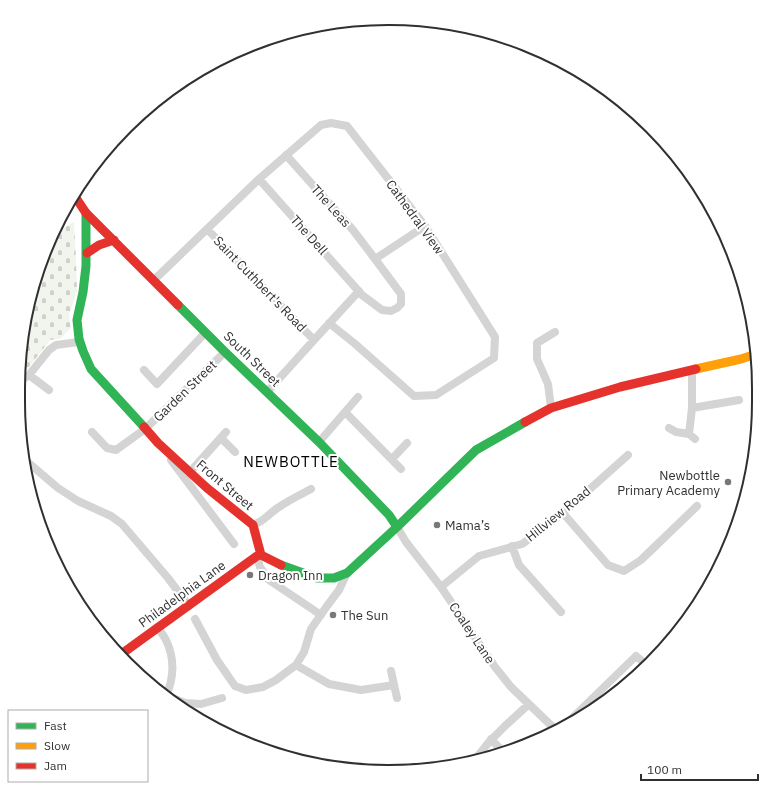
<svg xmlns="http://www.w3.org/2000/svg" width="777" height="790" viewBox="0 0 777 790" font-family="'IBM Plex Sans',sans-serif">
<style>
.cemetery{fill:url(#cemetery-stones)}
.lines{fill:none;stroke-linecap:round;stroke-linejoin:round}
.street{stroke:#d4d4d4;stroke-width:8}
.fast{stroke:#30b455;stroke-width:9}
.slow{stroke:#ff9f0a;stroke-width:9}
.jam{stroke:#e5322d;stroke-width:9}
.poi-dot{fill:#787878;stroke:#fff;stroke-width:1.5}
.labels{text-anchor:middle;dominant-baseline:central;stroke-width:4;stroke-linejoin:round;paint-order:stroke}
.street-label{font-size:13px;fill:#303030;stroke:#fff}
.poi-label{font-size:13px;fill:#303030;stroke:#fff;text-anchor:start}
.quarter-label{font-size:15px;letter-spacing:1px;fill:#000;stroke:#fff}
.rim{fill:none;stroke:#303030;stroke-width:2}
</style>
<defs>
<pattern id="cemetery-stones" width="16" height="16" patternUnits="userSpaceOnUse"><rect width="16" height="16" fill="#f1f5ed"/><path d="M2 7V4a2 2 0 0 1 4 0v3zM10 15v-3a2 2 0 0 1 4 0v3z" fill="#cfd2cc"/></pattern>
</defs>
<rect width="100%" height="100%" fill="#fff"/>
<path class="cemetery" d="M 74,222 L 76,257 L 77,291 L 69,315 L 71,328 L 60,339 L 50,340 L 25,372 L 20,364 L 21,340 L 38,269 L 54,233 Z"/>
<g class="lines">
<path class="street" d="M 286,155 L 353,230 L 375,259
M 259,179 L 362,295 L 382,310 L 391,311 L 397,308 L 401,304 L 401,294 L 375,259 L 425,226
M 207,229 L 314,340
M 154,280 L 259,179 L 321,125 L 331,123 L 347,126 L 425,226 L 495,337 L 494,358 L 436,395 L 414,396 L 354,343 L 329,323
M 144,370 L 157,384 L 205,333
M 29,375 L 49,390
M 19,382 L 29,375 L 49,350 L 56,345 L 79,342
M 267,392 L 314,340 L 359,291
M 551,408 L 548,384 L 537,359 L 537,343 L 555,332
M 692,408 L 739,400
M 345,412 L 401,469
M 669,428 L 676,432 L 689,434 L 695,439
M 92,432 L 107,448 L 116,450 L 145,429 L 225,352
M 689,434 L 692,408 L 692,370
M 221,438 L 235,452
M 319,442 L 358,397
M 24,459 L 58,488 L 78,501 L 111,516 L 122,524 L 168,578 L 189,606
M 392,459 L 407,443
M 171,460 L 234,544
M 190,472 L 226,432
M 563,513 L 608,565 L 624,571 L 641,560 L 697,506
M 253,525 C 265,521 269,513 279,507 C 289,500 300,495 311,489
M 397,527 L 406,542 L 441,587 L 495,667 L 511,687 L 557,731
M 512,546 L 519,565 L 561,612
M 257,556 L 260,567 L 269,580 L 321,615
M 441,587 L 479,556 L 522,544 L 538,533 L 563,513 L 628,455
M 195,619 L 217,660 L 235,686 L 246,690 L 263,687 L 276,680 L 296,665 L 304,652 L 311,629 L 327,606 L 339,590 L 347,573
M 157,627 C 160,631 164,636 166,640 C 175,659 174,678 166,696
M 296,665 L 329,684 L 361,690 L 394,685
M 391,671 L 397,698
M 167,696 L 185,703 L 201,704 L 222,698
M 563,727 L 636,656 L 647,665
M 491,739 L 503,752
M 474,761 L 489,742 L 505,726 L 529,704
M 421,768 L 424,769"/>
<path class="fast" d="M 86,213 L 86,266 L 83,292 L 77,320 L 79,339 L 83,351 L 91,369 L 144,427
M 178,305 L 225,352 L 319,442 L 389,515 L 397,527
M 281,565 L 317,578 L 334,578 L 347,573 L 397,527 L 476,450 L 525,422"/>
<path class="slow" d="M 696,369 L 741,359 L 756,354"/>
<path class="jam" d="M 74,195 L 86,213 L 178,305
M 87,253 L 99,245 L 114,240
M 525,422 L 551,408 L 620,387 L 696,369
M 144,427 L 158,443 L 207,488 L 253,525 L 261,555
M 120,655 L 257,556 L 261,555 L 281,565"/>
</g>
<g class="poi-dot">
<circle cx="728" cy="482" r="4"/>
<circle cx="437" cy="525" r="4"/>
<circle cx="250" cy="575" r="4"/>
<circle cx="333" cy="615" r="4"/>
</g>
<g class="labels">
<g class="street-label">
<text transform="translate(331 206) rotate(48)">The Leas</text>
<text transform="translate(415 217) rotate(54)">Cathedral View</text>
<text transform="translate(309 235) rotate(48)">The Dell</text>
<text transform="translate(260 284) rotate(46)">Saint Cuthbert's Road</text>
<text transform="translate(252 359) rotate(44)">South Street</text>
<text transform="translate(185 391) rotate(-44)">Garden Street</text>
<text transform="translate(225 485) rotate(40)">Front Street</text>
<text transform="translate(558 514) rotate(-39)">Hillview Road</text>
<text transform="translate(182 594) rotate(-36)">Philadelphia Lane</text>
<text transform="translate(472 633) rotate(56)">Coaley Lane</text>
</g>
<g class="poi-label">
<text x="720" y="475" text-anchor="end">Newbottle<tspan x="720" dy="15">Primary Academy</tspan></text>
<text x="445" y="525">Mama’s</text>
<text x="258" y="575">Dragon Inn</text>
<text x="341" y="615">The Sun</text>
</g>
<g class="quarter-label">
<text x="291" y="461">NEWBOTTLE</text>
</g>
</g>
<path d="M0 0H777V790H0ZM388 25H389A363 363 0 0 1 752 388V402A363 363 0 0 1 389 765H388A363 363 0 0 1 25 402V388A363 363 0 0 1 388 25Z" fill="#fff" fill-rule="evenodd"/>
<path class="rim" d="M388 25H389A363 363 0 0 1 752 388V402A363 363 0 0 1 389 765H388A363 363 0 0 1 25 402V388A363 363 0 0 1 388 25Z"/>
<rect x="8" y="710" width="140" height="72" fill="#ffffff" stroke="#acacac"/>
<rect x="16" y="723" width="20" height="6" fill="#30b455" stroke="#acacac"/>
<text x="44" y="730" font-size="12" fill="#303030">Fast</text>
<rect x="16" y="743" width="20" height="6" fill="#ff9f0a" stroke="#acacac"/>
<text x="44" y="750" font-size="12" fill="#303030">Slow</text>
<rect x="16" y="763" width="20" height="6" fill="#e5322d" stroke="#acacac"/>
<text x="44" y="770" font-size="12" fill="#303030">Jam</text>
<path d="M641 774v6h117v-6" fill="none" stroke="#303030" stroke-width="2"/>
<text x="647" y="774" font-size="12" fill="#303030" stroke="#ffffff" stroke-width="3" paint-order="stroke">100 m</text>
</svg>
